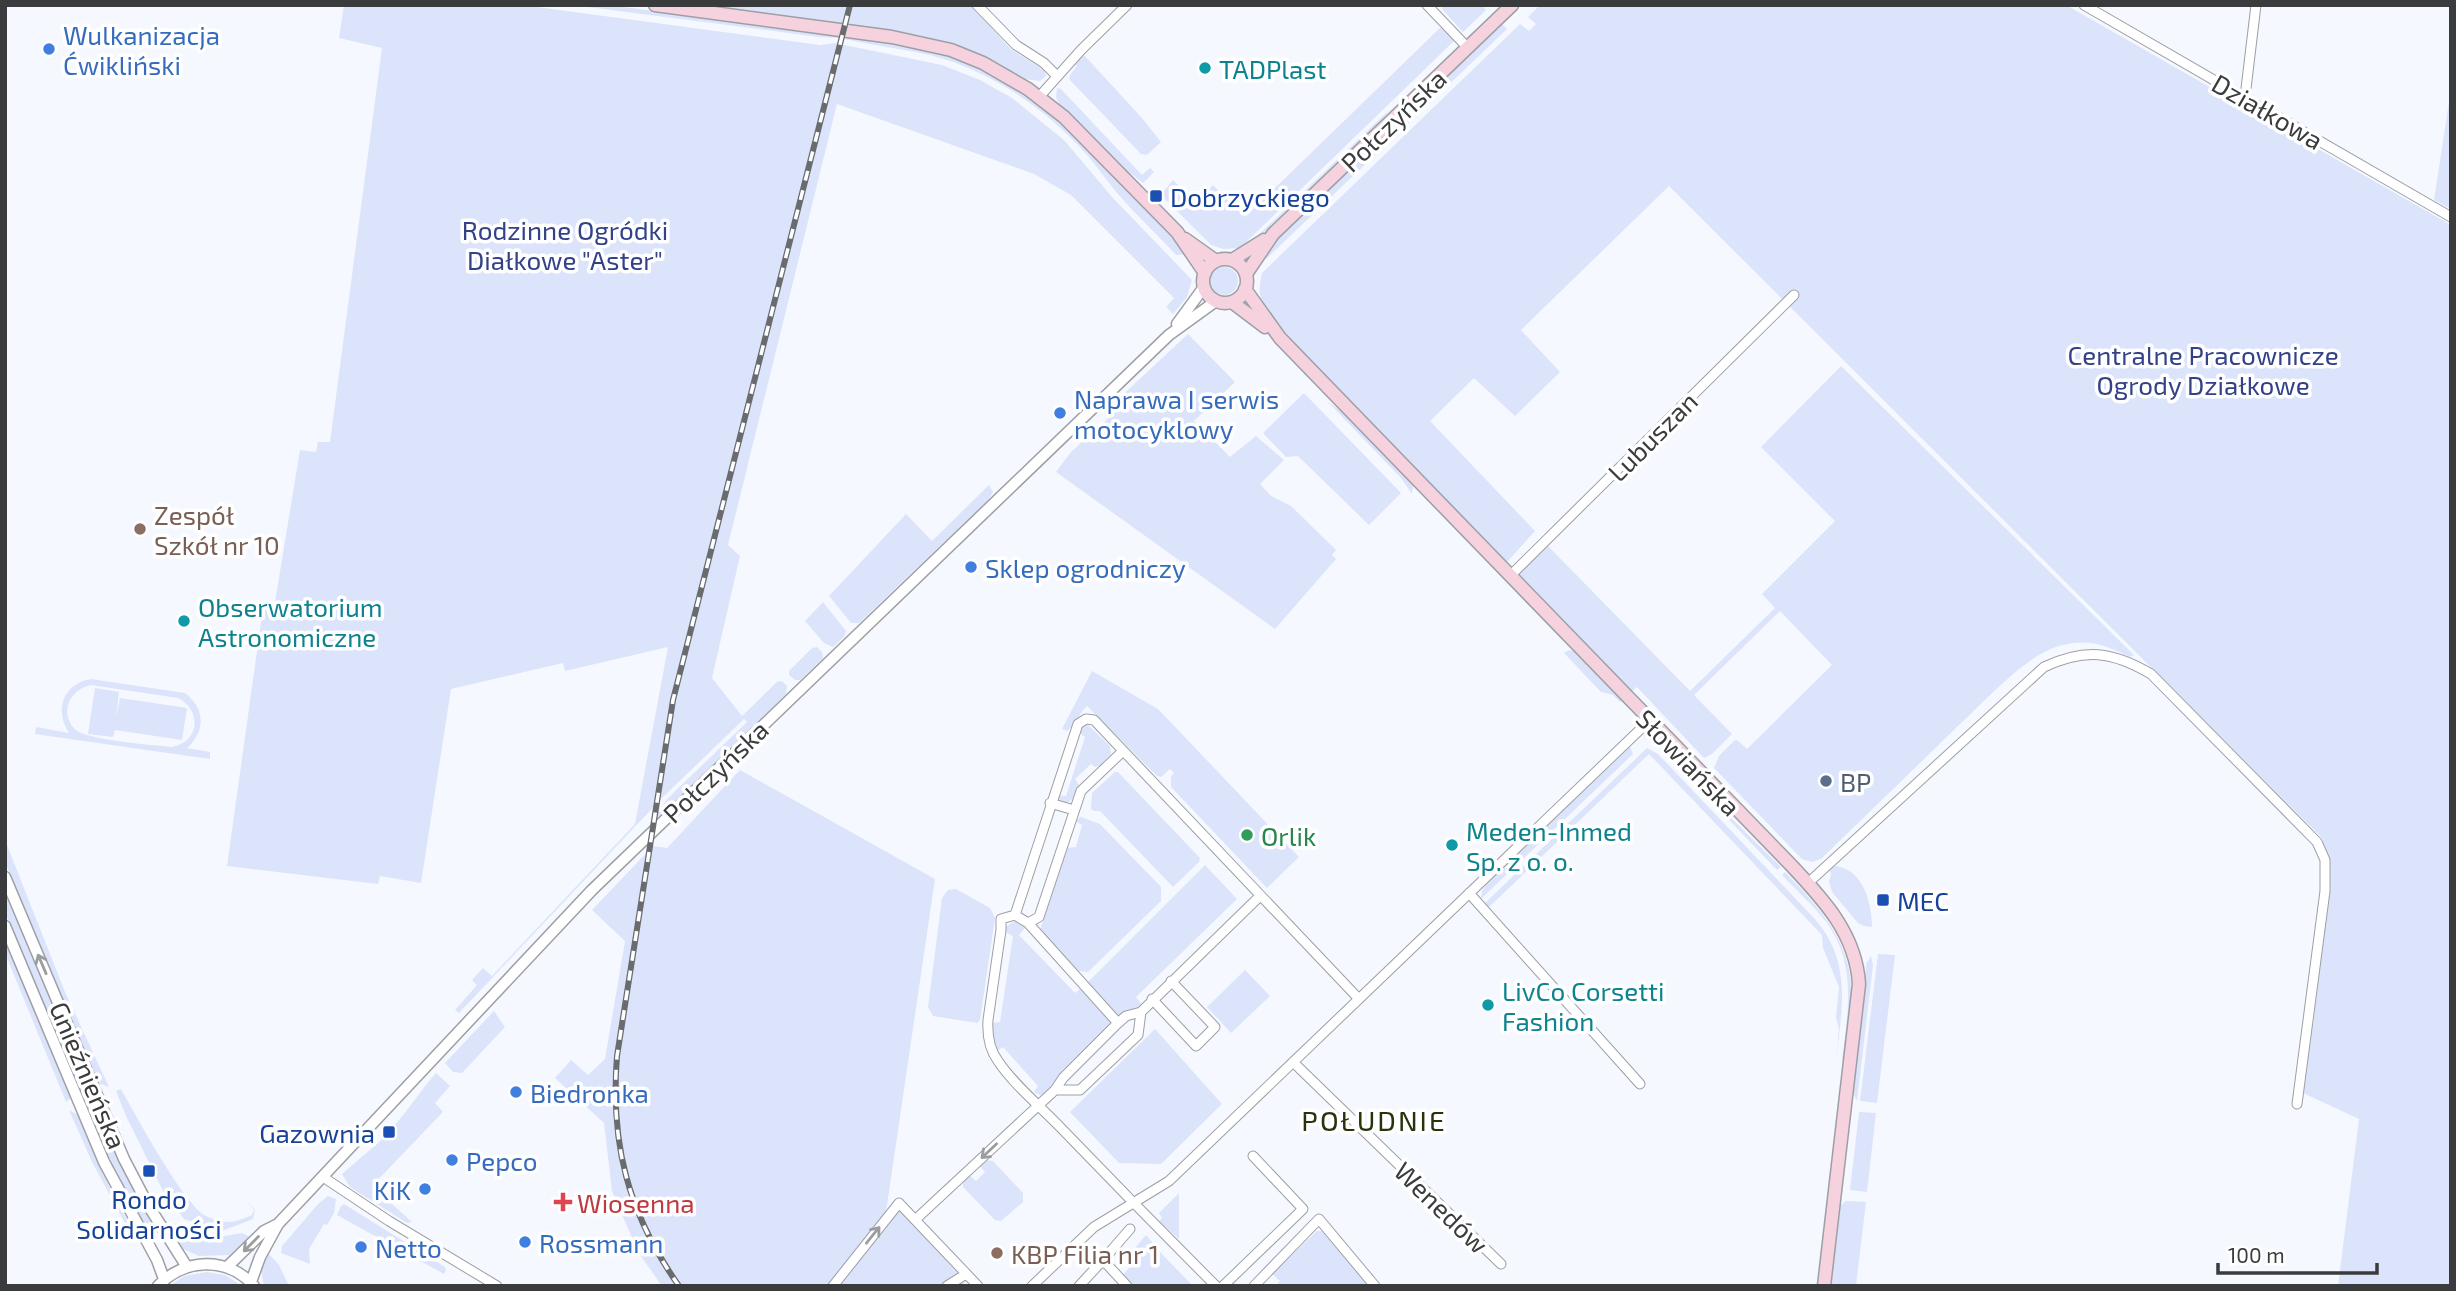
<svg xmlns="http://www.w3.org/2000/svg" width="2456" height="1291" viewBox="0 0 2456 1291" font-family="'Exo 2',sans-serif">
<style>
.green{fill:#dce4fb;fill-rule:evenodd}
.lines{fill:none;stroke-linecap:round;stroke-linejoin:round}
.minor-casing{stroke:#9d9fa5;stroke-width:11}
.tertiary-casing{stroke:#9d9fa5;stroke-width:13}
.secondary-casing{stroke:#9d9fa5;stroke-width:15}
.minor{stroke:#fff;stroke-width:9}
.tertiary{stroke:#fff;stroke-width:10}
.secondary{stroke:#f5d2de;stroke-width:12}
.rail-casing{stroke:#696b6e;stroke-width:6}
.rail{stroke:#fff;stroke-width:3.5;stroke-dasharray:10;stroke-linecap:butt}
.oneway{stroke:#9c9d9e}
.shop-dot{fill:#3f7fe0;stroke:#fff;stroke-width:2.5}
.culture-dot{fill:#0f9aa8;stroke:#fff;stroke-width:2.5}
.transit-dot{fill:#1a4fb4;stroke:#fff;stroke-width:2.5}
.education-dot{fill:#8d6e63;stroke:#fff;stroke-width:2.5}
.service-dot{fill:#5c6f8a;stroke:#fff;stroke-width:2.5}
.leisure-dot{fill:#2e9e5b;stroke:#fff;stroke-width:2.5}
.health-dot{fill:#e0444e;stroke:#fff;stroke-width:2.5}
.labels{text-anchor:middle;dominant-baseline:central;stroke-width:7;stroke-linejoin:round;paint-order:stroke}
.shop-label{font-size:26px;fill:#366cbe;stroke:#fff;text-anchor:start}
.culture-label{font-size:26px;fill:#0d838f;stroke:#fff;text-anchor:start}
.street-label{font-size:26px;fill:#3a3b3d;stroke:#fff}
.transit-label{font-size:26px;fill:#164399;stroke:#fff;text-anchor:start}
.park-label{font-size:26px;fill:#334288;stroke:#fff}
.education-label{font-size:26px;fill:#785e54;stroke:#fff;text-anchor:start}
.service-label{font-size:26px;fill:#4e5e75;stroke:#fff;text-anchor:start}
.leisure-label{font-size:26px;fill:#27864d;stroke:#fff;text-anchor:start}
.health-label{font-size:26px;fill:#be3a42;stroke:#fff;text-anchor:start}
.neighbourhood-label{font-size:28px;letter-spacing:2px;fill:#28330c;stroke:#fff}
</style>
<rect width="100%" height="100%" fill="#f5f8fe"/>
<path class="green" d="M 344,5 L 522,5 L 820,45 L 835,43 L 942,65 L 980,80 L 1012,98 L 1064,140 L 1113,198 L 1192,280 L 1187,297 L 1173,314 L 1166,307 L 1174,298 L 1071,195 L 1034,174 L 837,104 L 728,545 L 740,556 L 712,678 L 742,716 L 777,682 L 782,681 L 787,686 L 786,694 L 649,826 L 667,799 L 747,722 L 744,719 L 663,797 L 459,1013 L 455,1010 L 477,985 L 472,980 L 483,968 L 492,976 L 635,824 L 668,647 L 565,671 L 563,663 L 451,689 L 421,883 L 380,876 L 378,884 L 227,866 L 264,601 L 275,602 L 300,450 L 316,452 L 318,442 L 330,442 L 382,48 L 339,38 Z
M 572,5 L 608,5 L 840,35 L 840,38 L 819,37 Z
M 698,5 L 970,5 L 1012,50 L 1045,71 L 1046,76 L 1040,81 L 1024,79 L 973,52 L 917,35 Z
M 1443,5 L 1482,5 L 1486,10 L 1463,32 L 1442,9 Z
M 1540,5 L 2066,5 L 2451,225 L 2451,1286 L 2338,1286 L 2359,1119 L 2303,1093 L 2314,1019 L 2323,839 L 1669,186 L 1521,330 L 1560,372 L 1515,416 L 1474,378 L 1430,421 L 1535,531 L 1507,562 L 1261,309 L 1264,305 C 1257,294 1260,284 1262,273 L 1520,24 L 1529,31 L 1536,24 L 1528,17 Z
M 1501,23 L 1507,29 L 1266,259 L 1262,256 L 1272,244 Z
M 1442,26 L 1455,40 L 1240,248 L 1223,249 L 1211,245 L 1161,195 L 1173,180 L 1195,202 L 1213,185 L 1245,217 Z
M 846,36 L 929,50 L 972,65 L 1018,89 L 1065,126 L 1188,254 L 1176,255 C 1157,234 1136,215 1117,193 C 1107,181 1098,168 1088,156 C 1049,112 1000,77 944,59 C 911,49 878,47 845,39 Z
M 1084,55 L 1142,118 L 1161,142 L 1147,155 L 1141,154 L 1069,79 L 1070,75 L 1077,66 L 1075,64 Z
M 1057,88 L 1061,89 L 1142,175 L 1150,168 L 1154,172 L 1143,183 L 1122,167 L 1060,106 L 1056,97 Z
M 2451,89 L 2451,209 L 2434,200 Z
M 1390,109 L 1377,126 L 1253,243 L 1249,244 Z
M1210 281a14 14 0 1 1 28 0a14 14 0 1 1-28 0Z
M 1188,334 L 1235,382 L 1194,421 L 1230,457 L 1256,436 L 1284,460 L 1260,484 L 1271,496 L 1291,506 L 1336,550 L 1332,555 L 1336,559 L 1275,629 L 1056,472 L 1071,452 L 1112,415 L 1116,401 Z
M 1841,366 L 2134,655 L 2130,657 C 2105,645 2087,638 2059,646 C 2026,655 1984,702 1959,725 C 1913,770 1867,814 1821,859 L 1812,862 L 1802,859 L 1714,768 L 1719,756 L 1735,740 L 1737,740 L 1747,749 L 1832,665 L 1780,611 L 1694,695 L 1732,734 L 1712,754 L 1704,758 L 1637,687 L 1630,693 L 1518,574 L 1548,546 L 1690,691 L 1775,608 L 1762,594 L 1835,521 L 1761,447 Z
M 1304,393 L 1401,493 L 1369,525 L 1298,456 L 1286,457 L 1263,433 Z
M 1327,401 L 1346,415 L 1413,485 L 1412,494 L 1401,478 Z
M 989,485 L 993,492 L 989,499 L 859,623 L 851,623 L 829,596 L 906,514 L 932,541 Z
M 823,602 L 846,631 L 844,637 L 833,647 L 824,643 L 805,621 Z
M 817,647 L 822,652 L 823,658 L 800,680 L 795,680 L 789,675 L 789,671 L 812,648 Z
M 1569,650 L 1573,651 L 1622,701 L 1620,702 L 1613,695 L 1601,692 L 1564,653 Z
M 1092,671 L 1158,709 L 1299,857 L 1267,888 L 1171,787 L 1171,776 L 1174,773 L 1170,769 L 1161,777 L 1157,776 L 1087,706 C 1080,713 1073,727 1067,731 L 1062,729 Z
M 91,679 L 185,693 C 206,709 205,732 187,748 L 210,752 L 210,759 L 35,734 L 36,727 L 69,733 C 54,710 63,684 91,679 ZM 91,685 L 178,698 C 202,710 200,742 172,747 C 153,745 87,740 76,730 C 58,714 70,689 91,685 Z
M 95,688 L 119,692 L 116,718 L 120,698 L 187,708 L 182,740 L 115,730 L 113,737 L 88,734 Z
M 1088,725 L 1110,746 L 1111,754 L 1100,766 L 1095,767 L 1091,764 L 1075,779 L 1079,785 L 1073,799 L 1067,803 L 1058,800 L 1058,795 L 1066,796 L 1085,737 L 1079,733 L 1080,729 Z
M 1647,735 L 1661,741 L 1728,815 L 1781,867 L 1777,870 L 1662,750 L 1644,736 Z
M 1630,747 L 1633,754 L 1481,899 L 1482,891 L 1486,884 Z
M 1647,748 L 1658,754 L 1813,917 C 1853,961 1842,1008 1836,1061 L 1839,1029 L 1836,1018 L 1839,987 L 1823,948 L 1822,935 L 1649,754 L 1488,908 L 1484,904 Z
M 740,770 L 935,879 L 886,1212 L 827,1286 L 662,1286 L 638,1252 L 612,1191 L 604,1123 L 555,1078 L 571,1060 L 588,1075 L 605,1059 L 625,941 L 592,910 L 653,846 L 667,848 Z
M 1115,772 L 1118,772 L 1200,858 L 1199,862 L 1173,887 L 1100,811 L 1094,811 L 1091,809 L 1092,793 Z
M 1081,817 L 1100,824 L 1161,887 L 1161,901 L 1088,972 L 1078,971 L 1040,930 L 1067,848 L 1076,847 L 1082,825 L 1077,822 L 1077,819 Z
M 5,840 L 65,992 L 109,1087 L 98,1083 L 5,862 Z
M 1205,865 L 1237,899 L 1136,997 L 1142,1005 C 1132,1012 1128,1008 1116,1019 L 1085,985 Z
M 1833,866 C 1863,867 1872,903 1872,927 L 1864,926 L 1858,923 L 1832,892 L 1829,882 L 1831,873 L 1829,870 Z
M 1785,872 C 1820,908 1854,945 1851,998 C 1851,1018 1847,1038 1844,1058 L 1842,1060 C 1848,1012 1857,965 1827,923 C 1814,906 1797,891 1782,875 Z
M 956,889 L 990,908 L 995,918 L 980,1020 L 977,1023 L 933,1016 L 928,1007 L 942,898 L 948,890 Z
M 5,892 L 117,1156 L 152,1223 L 145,1227 L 109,1159 L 5,912 Z
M 1015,921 L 1025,928 L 1019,935 L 1075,993 L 1081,988 L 1113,1021 L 1062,1071 L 1046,1093 L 1042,1096 L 1034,1092 L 1038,1086 L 1003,1047 L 997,1051 L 991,1036 L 992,1023 L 1000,1022 L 1013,936 L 1005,932 L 1005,927 Z
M 5,940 L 70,1094 L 70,1099 L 66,1102 L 5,953 Z
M 1878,954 L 1895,955 L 1877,1103 L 1860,1101 Z
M 1871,956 L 1873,965 L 1857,1101 L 1853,1093 L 1865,992 L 1866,964 Z
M 1245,970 L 1270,996 L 1231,1033 L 1207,1007 Z
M 494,1011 L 505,1027 L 462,1073 L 453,1072 L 445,1063 Z
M 1155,1029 L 1222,1104 L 1161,1164 L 1119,1163 L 1070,1112 Z
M 436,1073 L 450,1086 L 435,1103 L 443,1112 L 372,1186 L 412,1222 L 407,1223 L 350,1187 L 342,1174 L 393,1130 L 392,1128 C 408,1111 420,1091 436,1073 Z
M 121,1089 C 135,1114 184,1205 206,1216 C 225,1225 234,1223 252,1215 L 254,1210 L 245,1198 L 255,1210 L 253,1219 L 222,1231 L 184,1219 L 173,1204 L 170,1205 L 126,1116 L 116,1091 Z
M 69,1110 L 78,1115 L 109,1186 L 134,1234 L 130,1232 L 92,1162 Z
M 1859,1112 L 1876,1113 L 1867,1192 L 1850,1190 Z
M 985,1160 L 993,1161 L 1023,1193 L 1023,1202 L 1001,1221 L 995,1220 L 963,1187 L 963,1180 L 969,1175 L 976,1181 L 985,1172 L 980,1166 Z
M 1179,1193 L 1179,1239 L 1159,1221 L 1162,1218 L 1159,1213 Z
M 328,1196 L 336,1199 L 334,1213 L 327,1225 L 324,1224 L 309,1249 L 310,1264 L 281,1253 L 282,1246 L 318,1204 Z
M 1846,1201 L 1866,1202 L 1856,1286 L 1830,1286 L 1840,1206 Z
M 344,1204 L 445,1267 L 446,1270 L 444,1274 L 337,1215 L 341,1206 Z
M 898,1211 L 903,1213 L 958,1270 L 957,1275 L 966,1286 L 837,1286 Z
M 172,1223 L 219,1237 L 242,1233 L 250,1237 L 229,1255 L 199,1256 L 181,1248 L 167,1226 Z
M 1317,1231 L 1322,1231 L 1369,1286 L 1276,1286 L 1280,1281 L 1272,1274 Z
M 1146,1235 L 1161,1253 L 1193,1286 L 1133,1286 L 1123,1275 L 1134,1261 L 1129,1255 Z
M 267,1252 L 279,1265 L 289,1286 L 264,1286 L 261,1270 Z
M 207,1272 L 225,1275 L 242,1286 L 169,1286 L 184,1276 Z"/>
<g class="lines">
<g class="minor-casing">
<path id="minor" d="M 977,5 L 1016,45 L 1044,63 L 1057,76
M 1427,5 L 1468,48
M 2084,5 L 2451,217
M 1039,97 L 1081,50 L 1127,5
M 2245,97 L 2256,5
M 1510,576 L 1794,295
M 1050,803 L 1074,810
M 1808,883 L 2044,667 C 2085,648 2112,651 2151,674 L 2317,842 L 2325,860 L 2325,891 L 2297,1104
M 1469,893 L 1640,1084
M 1015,915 L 1028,923 L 1118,1023
M 1028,923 L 1039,917 L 1081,791 L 1123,751
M 1152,999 L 1196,1046 L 1215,1027 L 1171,981
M 1293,1062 L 1501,1264
M 1055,1090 L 1080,1090 L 1138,1035 L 1141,1012
M 323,1177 L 389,1221 L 497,1286
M 915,1220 L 1055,1090 L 1063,1078 L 1118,1023 L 1126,1016 L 1141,1012 L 1260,896
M 833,1286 L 899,1203 L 978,1286
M 947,1286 L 966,1274
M 1032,1286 L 1094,1227 L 1169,1181 L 1649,721
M 1079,1286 L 1103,1260
M 1127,1286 L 1103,1260 L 1130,1229
M 1216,1286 C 1164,1234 1112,1181 1061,1128 C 1041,1107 1014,1085 998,1061 C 989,1049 987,1036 988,1020 L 1001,930 L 1001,919 L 1015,915 L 1078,724 L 1086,719 L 1094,720 L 1359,999
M 1223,1286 L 1303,1209 L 1253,1156
M 1254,1286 L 1319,1219 L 1375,1286"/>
</g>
<g class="tertiary-casing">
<path id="tertiary" d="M 1177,324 L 1204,287
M 5,877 L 124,1159 L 148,1205 L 187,1267
M 5,926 L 104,1162 L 157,1260 L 164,1279
M 227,1267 L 264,1231 L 278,1224
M 251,1282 L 260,1257 L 278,1224 L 592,890 L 1169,335 L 1216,301
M 158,1286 C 184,1258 228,1256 254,1286"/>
</g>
<g class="secondary-casing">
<path id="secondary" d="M 655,5 L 892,37 L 951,50 L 983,63 L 1028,89 L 1064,117 L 1177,232 L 1205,273
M 1185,239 L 1216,261
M1203 281a22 22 0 1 1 44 0a22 22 0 1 1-44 0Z
M 1232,260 L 1264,240
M 1246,274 L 1273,234 L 1512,5
M 1245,289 L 1280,338 L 1789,863 C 1822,898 1856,933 1859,984 L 1824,1286
M 1232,302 L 1265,327"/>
</g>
<use href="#minor" class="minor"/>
<use href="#tertiary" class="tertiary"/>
<use href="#secondary" class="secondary"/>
<g class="rail-casing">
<path id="rail" d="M 679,1286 C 628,1213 610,1144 617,1056 L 673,700 L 850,5"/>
</g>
<use href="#rail" class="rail"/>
</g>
<defs><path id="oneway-shaft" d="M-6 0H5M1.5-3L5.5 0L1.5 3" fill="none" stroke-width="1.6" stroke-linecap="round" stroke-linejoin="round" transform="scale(1.75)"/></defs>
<g class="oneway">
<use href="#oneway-shaft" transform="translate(42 964) rotate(-113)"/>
<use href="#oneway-shaft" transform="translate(989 1151) rotate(137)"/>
<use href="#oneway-shaft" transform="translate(873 1235) rotate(-51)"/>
<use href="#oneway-shaft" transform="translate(251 1244) rotate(135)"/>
</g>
<g class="shop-dot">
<circle cx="49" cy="49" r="7"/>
<circle cx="1060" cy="413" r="7"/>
<circle cx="971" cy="567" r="7"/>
<circle cx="516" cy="1092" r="7"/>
<circle cx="452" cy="1160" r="7"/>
<circle cx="425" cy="1189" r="7"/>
<circle cx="525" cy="1242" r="7"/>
<circle cx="361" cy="1247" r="7"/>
</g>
<g class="culture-dot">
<circle cx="1205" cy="68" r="7"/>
<circle cx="184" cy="621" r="7"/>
<circle cx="1452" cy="845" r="7"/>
<circle cx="1488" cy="1005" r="7"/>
</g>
<g class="transit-dot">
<rect x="1149" y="189" width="14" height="14" rx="3.5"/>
<rect x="1876" y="893" width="14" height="14" rx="3.5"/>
<rect x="382" y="1125" width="14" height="14" rx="3.5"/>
<rect x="142" y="1164" width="14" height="14" rx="3.5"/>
</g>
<g class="education-dot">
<circle cx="140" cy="529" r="7"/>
<circle cx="997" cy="1253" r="7"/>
</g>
<circle class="service-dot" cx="1826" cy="781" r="7"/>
<circle class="leisure-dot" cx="1247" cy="835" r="7"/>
<path class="health-dot" d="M559.5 1191.5h7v7h7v7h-7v7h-7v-7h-7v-7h7z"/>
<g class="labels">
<g class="shop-label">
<text x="63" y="34">Wulkanizacja<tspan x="63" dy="30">Ćwikliński</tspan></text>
<text x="1074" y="398">Naprawa I serwis<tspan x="1074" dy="30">motocyklowy</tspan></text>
<text x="985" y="567">Sklep ogrodniczy</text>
<text x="530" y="1092">Biedronka</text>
<text x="466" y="1160">Pepco</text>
<text x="411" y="1189" text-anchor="end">KiK</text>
<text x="539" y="1242">Rossmann</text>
<text x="375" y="1247">Netto</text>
</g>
<g class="culture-label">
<text x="1219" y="68">TADPlast</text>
<text x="198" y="606">Obserwatorium<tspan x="198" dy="30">Astronomiczne</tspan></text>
<text x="1466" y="830">Meden-Inmed<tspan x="1466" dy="30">Sp. z o. o.</tspan></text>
<text x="1502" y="990">LivCo Corsetti<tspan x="1502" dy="30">Fashion</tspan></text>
</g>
<g class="street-label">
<text transform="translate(2268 111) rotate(30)">Działkowa</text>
<text transform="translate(1393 120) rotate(-44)">Połczyńska</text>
<text transform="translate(1652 436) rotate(-45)">Lubuszan</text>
<text transform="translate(1689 762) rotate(46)">Słowiańska</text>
<text transform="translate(715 771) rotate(-44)">Połczyńska</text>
<text transform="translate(89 1075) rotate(67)">Gnieźnieńska</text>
<text transform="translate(1442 1207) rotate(44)">Wenedów</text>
</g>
<g class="transit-label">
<text x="1170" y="196">Dobrzyckiego</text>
<text x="1897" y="900">MEC</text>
<text x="375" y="1132" text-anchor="end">Gazownia</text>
<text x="149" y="1198" text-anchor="middle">Rondo<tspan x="149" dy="30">Solidarności</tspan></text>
</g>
<g class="park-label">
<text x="565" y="229">Rodzinne Ogródki<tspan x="565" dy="30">Diałkowe "Aster"</tspan></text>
<text x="2203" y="354">Centralne Pracownicze<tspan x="2203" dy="30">Ogrody Działkowe</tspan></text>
</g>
<g class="education-label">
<text x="154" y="514">Zespół<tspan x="154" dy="30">Szkół nr 10</tspan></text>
<text x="1011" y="1253">KBP Filia nr 1</text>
</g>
<g class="service-label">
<text x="1840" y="781">BP</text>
</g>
<g class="leisure-label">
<text x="1261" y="835">Orlik</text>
</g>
<g class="health-label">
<text x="577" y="1202">Wiosenna</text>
</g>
<g class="neighbourhood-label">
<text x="1374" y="1120">POŁUDNIE</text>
</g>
</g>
<rect width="2456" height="1291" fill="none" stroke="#3a3b3d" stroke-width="14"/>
<path d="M2218 1263v10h159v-10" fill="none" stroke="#3a3b3d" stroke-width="3.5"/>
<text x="2228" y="1263" font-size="21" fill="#3a3b3d" stroke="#ffffff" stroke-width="5" paint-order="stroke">100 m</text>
</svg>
